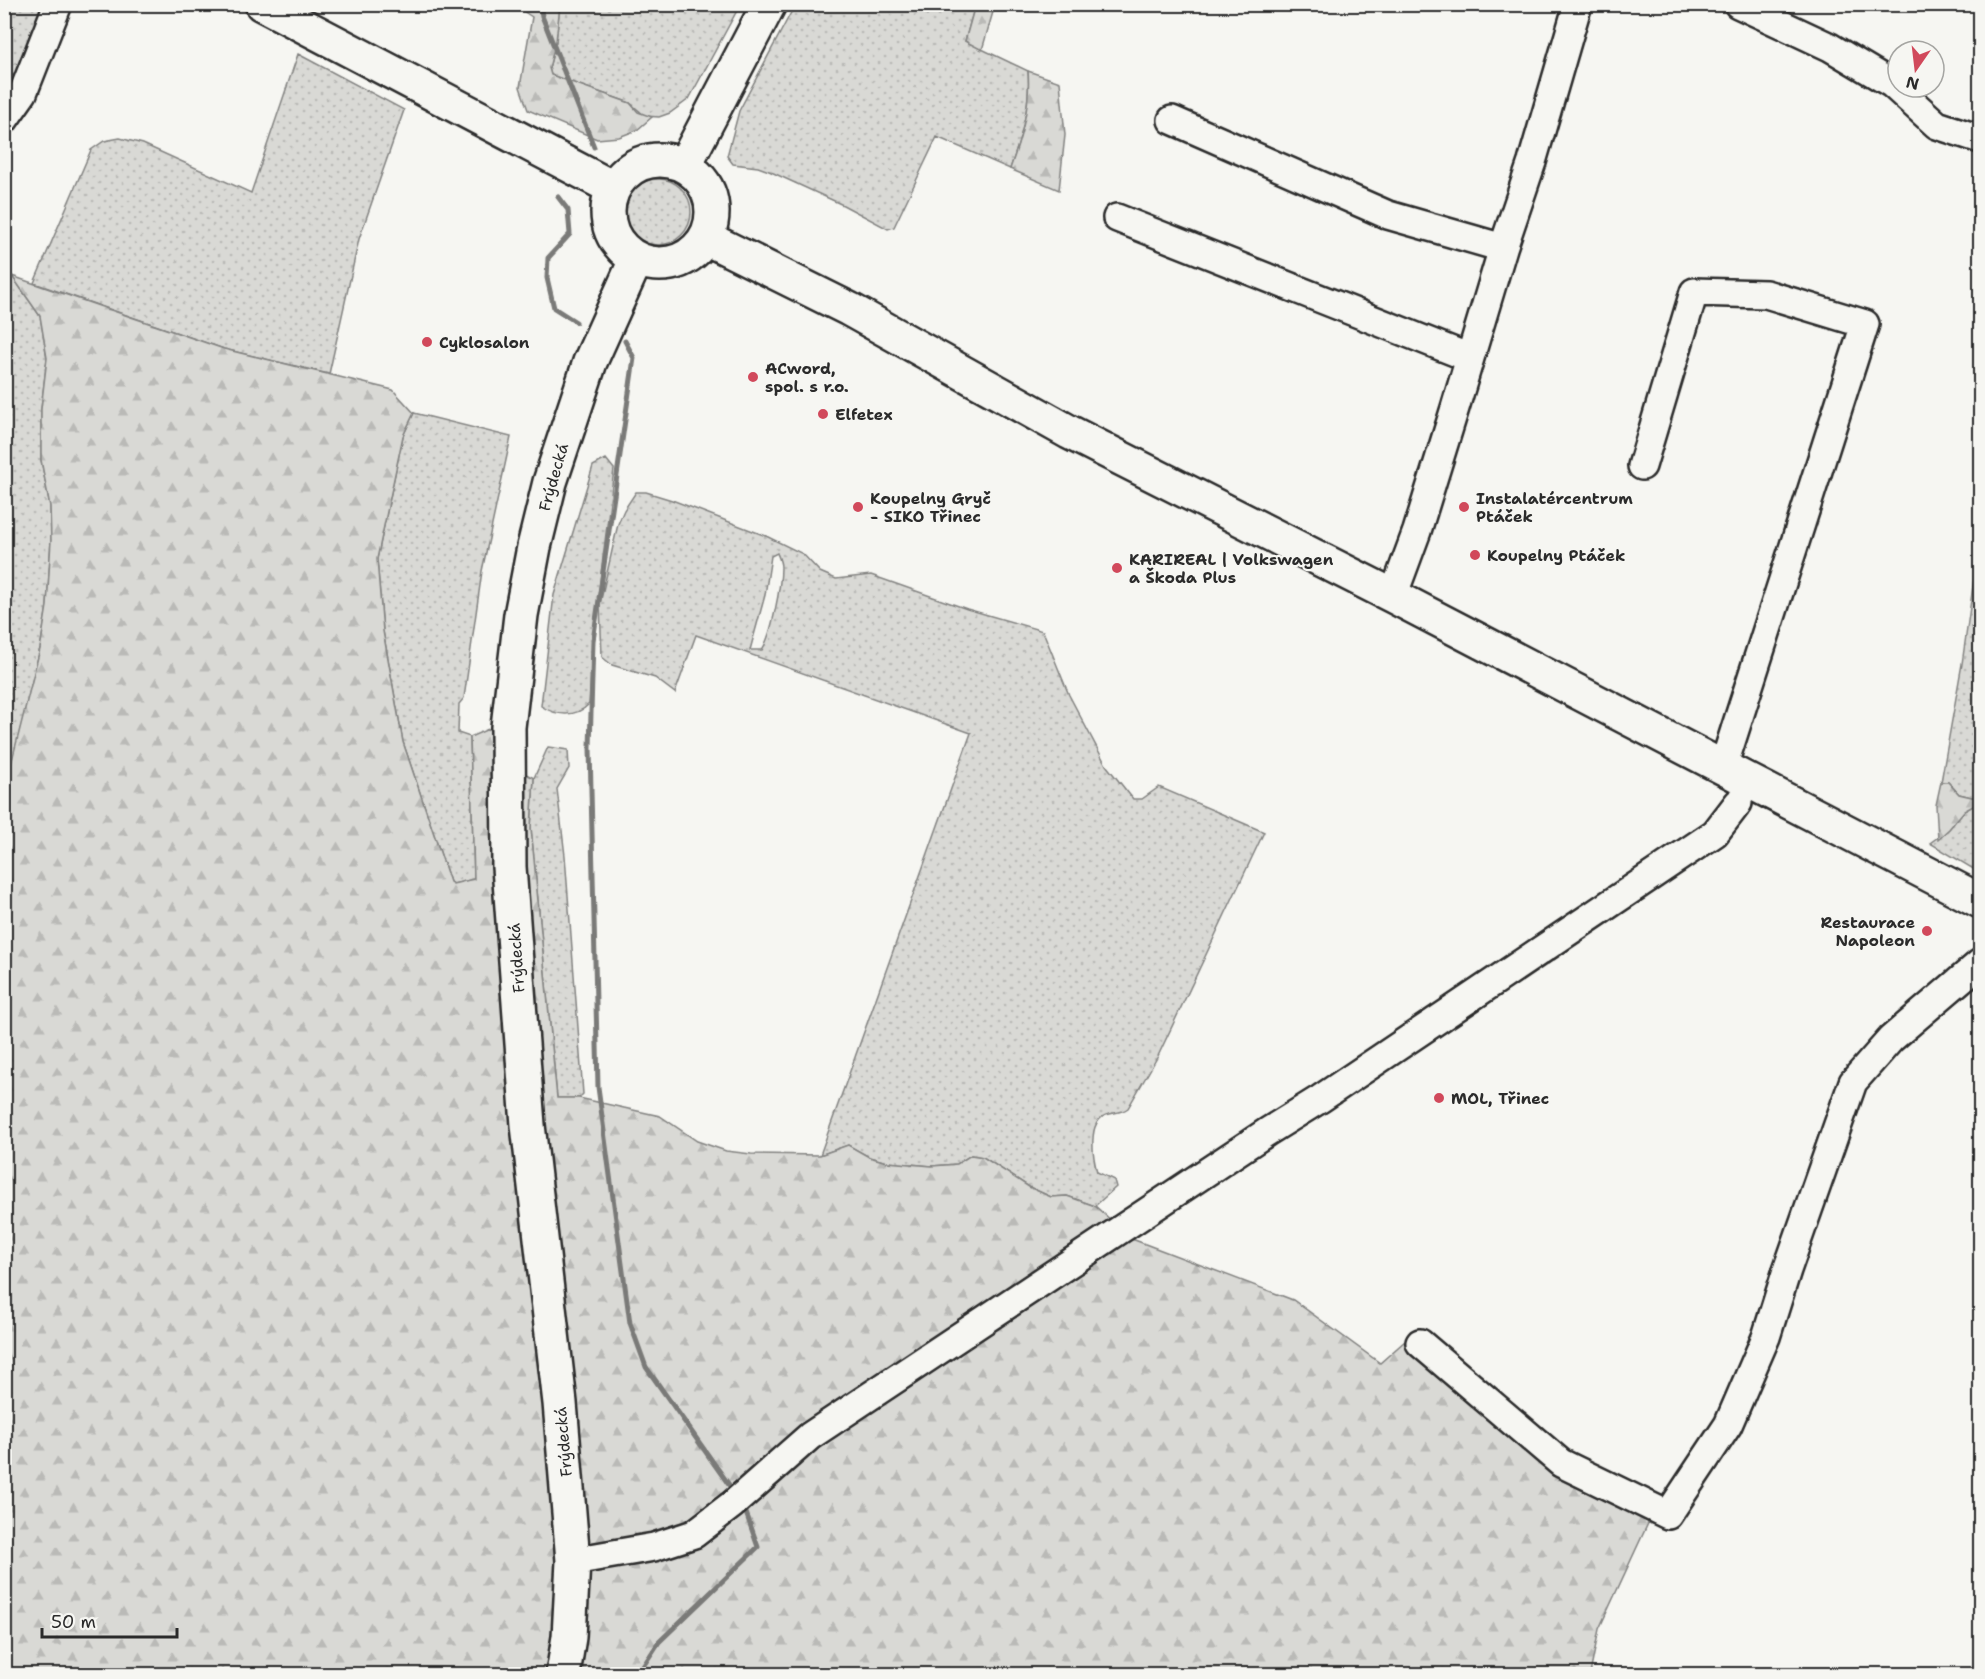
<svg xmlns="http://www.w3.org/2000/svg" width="1985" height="1679" viewBox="0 0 1985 1679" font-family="'Shantell Sans',sans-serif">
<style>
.grass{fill:url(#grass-dots);stroke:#828280;stroke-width:1.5;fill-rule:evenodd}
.forest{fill:url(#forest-firs);stroke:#828280;stroke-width:1.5}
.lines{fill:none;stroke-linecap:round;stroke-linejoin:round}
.stream{stroke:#7a7a78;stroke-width:5}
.minor-casing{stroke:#2b2b2b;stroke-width:32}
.major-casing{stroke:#2b2b2b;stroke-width:38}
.minor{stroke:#f6f6f2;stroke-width:27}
.major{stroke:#f6f6f2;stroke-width:33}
.poi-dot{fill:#d1495b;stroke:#f6f6f2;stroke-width:2}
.labels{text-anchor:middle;stroke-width:4.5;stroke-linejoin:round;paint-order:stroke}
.poi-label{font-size:16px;font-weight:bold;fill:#2b2b2b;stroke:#f6f6f2;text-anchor:start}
.street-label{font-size:16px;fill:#2b2b2b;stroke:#f6f6f2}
</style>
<defs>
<pattern id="grass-dots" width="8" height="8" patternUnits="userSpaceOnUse" patternTransform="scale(1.5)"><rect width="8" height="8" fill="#d9d9d5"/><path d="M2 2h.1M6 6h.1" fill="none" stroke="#babab7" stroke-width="1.8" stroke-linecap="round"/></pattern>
<pattern id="forest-firs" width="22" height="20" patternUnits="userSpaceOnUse" patternTransform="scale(1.5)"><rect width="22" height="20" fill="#d9d9d5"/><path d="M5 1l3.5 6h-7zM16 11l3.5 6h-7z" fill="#babab7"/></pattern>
</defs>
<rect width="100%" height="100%" fill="#f6f6f2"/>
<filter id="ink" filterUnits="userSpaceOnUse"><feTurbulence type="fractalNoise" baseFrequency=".0167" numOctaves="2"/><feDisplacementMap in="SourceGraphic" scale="12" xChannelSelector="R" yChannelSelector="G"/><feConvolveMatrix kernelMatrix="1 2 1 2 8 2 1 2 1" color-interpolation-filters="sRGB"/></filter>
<g filter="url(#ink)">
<path class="grass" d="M 4,5 L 53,5 L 19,76 L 5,74 Z
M 560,5 L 740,5 L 689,99 L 670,113 L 659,117 L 645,116 L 630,103 L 551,75 L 549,68 L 556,41 Z
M 795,5 L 975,5 L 965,41 L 1028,71 C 1031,105 1021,138 1010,169 L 937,137 L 894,227 L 888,229 L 843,205 L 769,171 L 758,167 L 733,164 L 727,156 L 739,111 Z
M 298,54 L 404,110 L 359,239 L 329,374 L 224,349 L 34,283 L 91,150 L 104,141 L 120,138 L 143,144 L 251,193 Z
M625 212a33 33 0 1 1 66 0a33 33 0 1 1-66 0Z
M 5,267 L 12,276 L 40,316 L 47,358 L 41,409 L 41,460 L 50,506 L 51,540 L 47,606 L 40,649 L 5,792 Z
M 414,413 L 511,437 L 482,571 L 464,698 L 459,704 L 458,733 L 470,737 L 474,879 L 453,884 L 450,882 L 403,742 L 383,631 L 377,559 L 403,436 Z
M 606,459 L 614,469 L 594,630 L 589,704 C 576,718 556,716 541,706 L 554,595 L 593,466 Z
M 636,492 L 646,492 L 672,500 L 766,536 L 803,554 L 820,572 L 836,579 L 871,575 L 967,609 L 1043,631 L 1069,695 L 1106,765 L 1133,799 L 1142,799 L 1159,787 L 1264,832 L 1158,1056 L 1128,1108 C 1120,1114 1114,1112 1106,1115 C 1087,1122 1093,1157 1097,1172 L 1114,1180 L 1116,1187 L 1095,1206 L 1067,1196 L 1051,1197 L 1029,1187 L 983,1157 L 971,1155 L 957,1164 L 932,1166 L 887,1162 L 869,1157 L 848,1145 L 820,1155 L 971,733 L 696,635 L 675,693 L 655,678 L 612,665 L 602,657 L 600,604 L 618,524 L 624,510 ZM 777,553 C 779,558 781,562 781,567 C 781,586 772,634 762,650 L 750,650 L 765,595 L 771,556 Z
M 1980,536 L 1980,799 L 1959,794 L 1948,782 L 1941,782 L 1962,664 Z
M 548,747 L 568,750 L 569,768 L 557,789 L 565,856 L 583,1094 L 579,1098 L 557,1098 L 531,828 L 534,778 Z
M 1980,802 L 1980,873 L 1930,843 L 1949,829 L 1964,811 Z"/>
<path class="forest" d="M 514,5 L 560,5 L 556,41 L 549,68 L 551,75 L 630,103 L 638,112 L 652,117 L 637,130 L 619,137 L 597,139 L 528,110 L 520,87 L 532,17 Z
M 975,5 L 995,5 L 982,50 L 965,41 Z
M 1028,71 L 1060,82 L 1065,135 L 1059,190 L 1010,169 C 1021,138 1031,105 1028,71 Z
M 12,276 L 224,349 L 393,390 L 414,413 L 403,436 L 377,559 L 383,631 L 403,742 L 450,882 L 453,884 L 474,879 L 470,737 L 495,726 L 559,1561 L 550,1674 L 5,1674 L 4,792 L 40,649 L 47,606 L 51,540 L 50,506 L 41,460 L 41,409 L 47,358 L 40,316 Z
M 522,772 L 534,778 L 531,828 L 557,1098 L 579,1098 L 660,1116 L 697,1141 L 726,1151 L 751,1154 L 820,1155 L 848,1145 L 869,1157 L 887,1162 L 932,1166 L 957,1164 L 971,1155 L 983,1157 L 1029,1187 L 1051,1197 L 1067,1196 L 1095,1206 L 1132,1239 L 1293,1300 L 1380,1363 L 1405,1341 L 1543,1457 L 1650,1519 L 1599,1629 L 1590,1674 L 577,1674 L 542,1123 L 523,867 Z
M 1941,782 L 1948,782 L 1959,794 L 1980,799 L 1980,802 L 1964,811 L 1949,829 L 1938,839 L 1936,805 Z"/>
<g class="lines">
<path class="stream" d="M 540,4 L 542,16 L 594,147
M 558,197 L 568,210 L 570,234 L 548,258 L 547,278 L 554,308 L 576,322
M 625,341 L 634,358 L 593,641 L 590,748 L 598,1087 L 630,1323 L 646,1367 L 734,1492
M 638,1674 L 659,1642 L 758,1547 L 743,1504"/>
<g class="minor-casing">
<path id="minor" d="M 1738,4 L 1830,47 L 1892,84 L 1937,125 L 1980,139
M 4,120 L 23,93 L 58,4
M 1172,120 L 1388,215 L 1503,248
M 1117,218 L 1470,358
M 1642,466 L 1694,292 L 1766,294 L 1865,324 L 1723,767
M 1393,596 L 1417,531 L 1455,408 L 1503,248 L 1532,162 L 1578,4
M 1420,1343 L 1561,1463 L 1668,1515 L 1728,1425 L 1766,1337 L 1787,1270 L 1853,1082 L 1891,1039 L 1980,963
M 573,1561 L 654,1547 L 694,1534 L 733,1504 L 810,1436 L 1267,1132 L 1320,1099 L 1715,833 L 1738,803"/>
</g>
<g class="major-casing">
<path id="major" d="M 262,4 L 613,188
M608 212a52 52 0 1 1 104 0a52 52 0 1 1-104 0Z
M 684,166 L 769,4
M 706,238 L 849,309 L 1069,432 L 1393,596 L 1980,901
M 563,1674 L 569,1637 L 573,1561 L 560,1403 L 528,1125 L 509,867 L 508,727 L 521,615 L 534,547 L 550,482 L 590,362 L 636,260"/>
</g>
<use href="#minor" class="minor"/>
<use href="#major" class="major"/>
</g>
</g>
<g class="poi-dot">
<circle cx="427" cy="342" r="6"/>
<circle cx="753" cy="377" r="6"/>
<circle cx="823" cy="414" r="6"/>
<circle cx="858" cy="507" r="6"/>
<circle cx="1464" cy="507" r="6"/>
<circle cx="1475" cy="555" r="6"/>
<circle cx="1117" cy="568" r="6"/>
<circle cx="1927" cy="931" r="6"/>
<circle cx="1439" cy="1098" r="6"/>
</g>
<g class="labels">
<g class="poi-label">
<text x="439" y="348">Cyklosalon</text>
<text x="765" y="374">ACword,<tspan x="765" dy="18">spol. s r.o.</tspan></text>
<text x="835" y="420">Elfetex</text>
<text x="870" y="504">Koupelny Gryč<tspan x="870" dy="18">- SIKO Třinec</tspan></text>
<text x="1476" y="504">Instalatércentrum<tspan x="1476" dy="18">Ptáček</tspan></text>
<text x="1487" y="561">Koupelny Ptáček</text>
<text x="1129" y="565">KARIREAL | Volkswagen<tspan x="1129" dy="18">a Škoda Plus</tspan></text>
<text x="1915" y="928" text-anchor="end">Restaurace<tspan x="1915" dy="18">Napoleon</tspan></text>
<text x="1451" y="1104">MOL, Třinec</text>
</g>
<g class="street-label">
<text transform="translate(553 477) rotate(-74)" y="6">Frýdecká</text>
<text transform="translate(516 958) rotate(-94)" y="6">Frýdecká</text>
<text transform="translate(563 1442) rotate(-95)" y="6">Frýdecká</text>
</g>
</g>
<rect width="1985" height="1679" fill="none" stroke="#f6f6f2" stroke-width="24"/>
<rect x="12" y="12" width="1961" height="1655" fill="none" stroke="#2b2b2b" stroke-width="2" filter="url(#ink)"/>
<g transform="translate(1916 69) rotate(194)"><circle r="28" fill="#f6f6f2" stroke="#a5a5a2" stroke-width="1.5"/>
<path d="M0-4.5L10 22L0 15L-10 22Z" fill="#d1495b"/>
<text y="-9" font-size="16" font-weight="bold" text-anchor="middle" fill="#2b2b2b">N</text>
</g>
<path d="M42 1628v9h135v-9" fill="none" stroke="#2b2b2b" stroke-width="3"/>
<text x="51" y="1628" font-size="18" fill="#2b2b2b" stroke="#f6f6f2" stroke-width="4.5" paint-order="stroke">50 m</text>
</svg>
